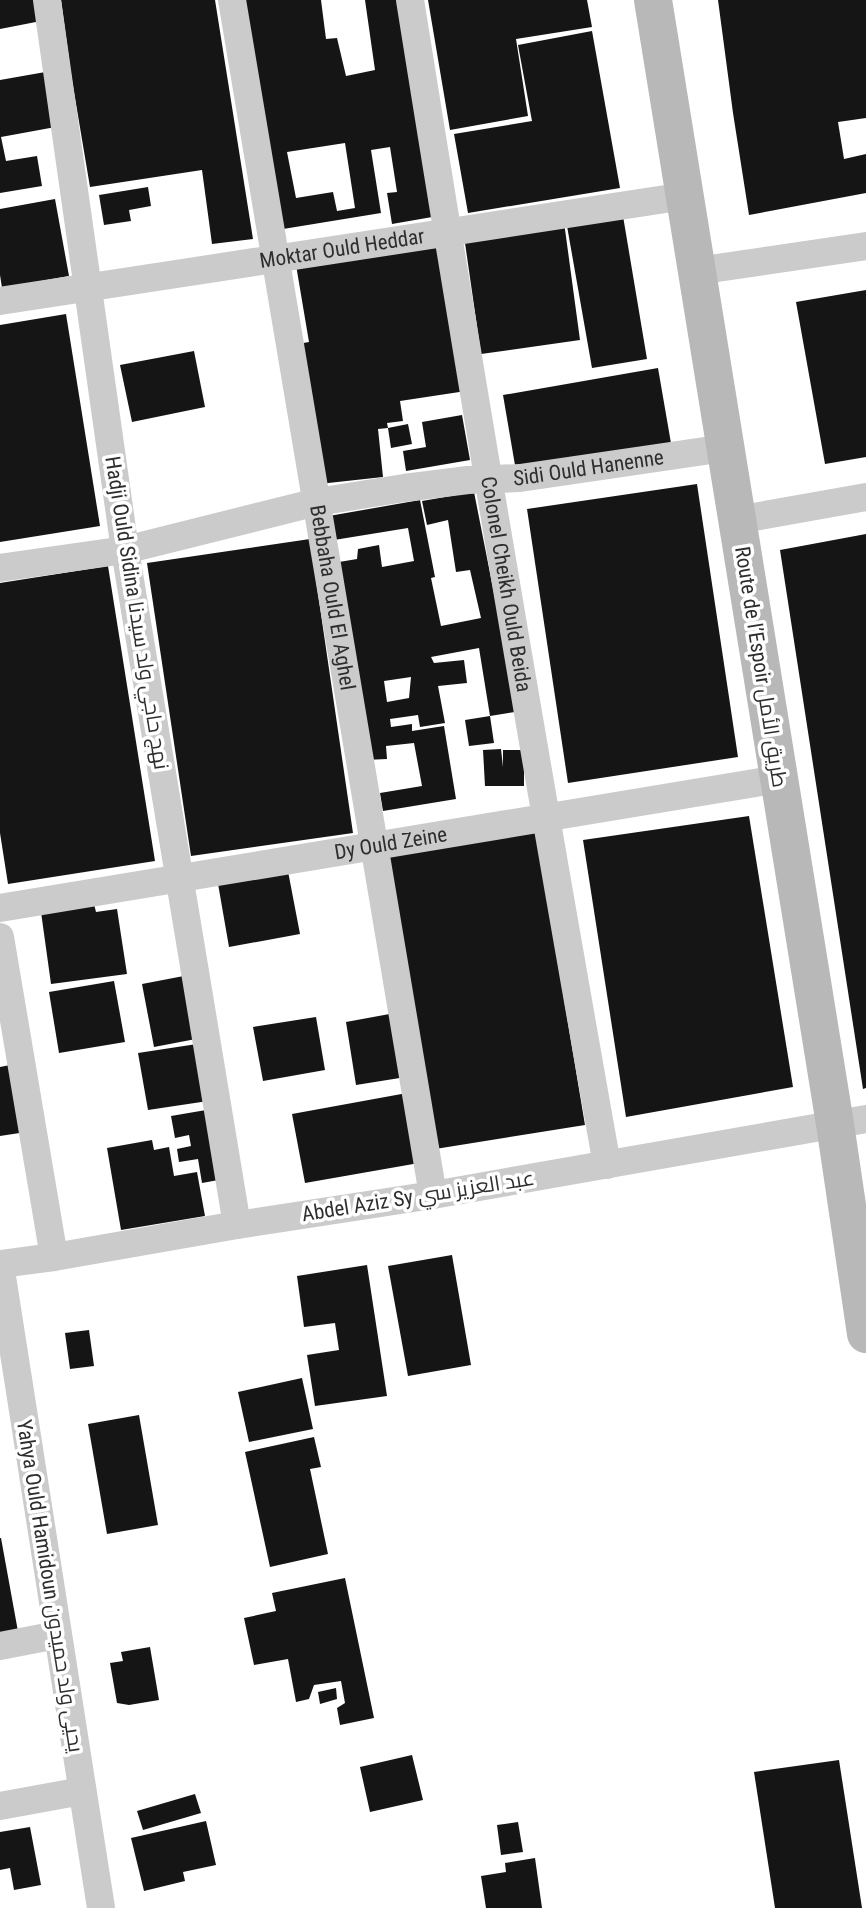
<svg xmlns="http://www.w3.org/2000/svg" width="866" height="1908" viewBox="0 0 866 1908" font-family="'Roboto Condensed',Cairo,sans-serif">
<style>
.building{fill:#151515;fill-rule:evenodd}
.lines{fill:none;stroke-linecap:round;stroke-linejoin:round}
.street{stroke:#cbcbcb;stroke-width:28}
.secondary{stroke:#b8b8b8;stroke-width:38}
.labels{text-anchor:middle;stroke-width:7;stroke-linejoin:round;paint-order:stroke}
.street-label{font-size:21px;fill:#2e2e2e;stroke:#fff}
</style>
<rect width="100%" height="100%" fill="#fff"/>
<path class="building" d="M 0,0 L 37,0 L 41,21 L 0,29 Z
M 61,0 L 215,0 L 253,239 L 212,244 L 202,170 L 90,187 L 71,74 Z
M 241,0 L 321,0 L 326,39 L 337,38 L 346,76 L 375,70 L 365,0 L 406,0 L 438,216 L 392,224 L 387,193 L 397,192 L 390,147 L 371,150 L 381,213 L 277,230 ZM 345,143 L 355,208 L 337,211 L 333,192 L 296,198 L 287,152 Z
M 428,0 L 587,0 L 592,27 L 516,39 L 528,116 L 450,130 Z
M 718,0 L 866,0 L 866,118 L 838,122 L 844,159 L 866,154 L 866,193 L 749,215 L 733,113 Z
M 592,31 L 620,188 L 468,213 L 454,134 L 532,121 L 518,45 Z
M 51,71 L 61,126 L 1,137 L 6,161 L 37,156 L 42,186 L 0,193 L 0,80 Z
M 148,187 L 151,206 L 129,210 L 131,221 L 104,225 L 99,195 Z
M 55,199 L 69,276 L 2,288 L 0,275 L 0,209 Z
M 623,216 L 647,359 L 592,368 L 567,226 Z
M 564,222 L 580,340 L 481,354 L 464,236 Z
M 443,241 L 466,391 L 400,401 L 403,421 L 387,423 L 388,428 L 378,429 L 383,477 L 319,484 L 298,344 L 309,342 L 296,265 Z
M 866,290 L 866,457 L 825,464 L 796,302 Z
M 66,314 L 100,526 L 0,542 L 0,325 Z
M 194,351 L 205,407 L 132,422 L 120,365 Z
M 658,368 L 672,449 L 517,477 L 503,395 Z
M 462,415 L 470,460 L 406,471 L 403,451 L 426,447 L 422,422 Z
M 408,424 L 412,444 L 391,448 L 388,428 Z
M 697,484 L 738,757 L 568,783 L 527,509 Z
M 474,492 L 504,644 L 515,712 L 490,716 L 494,743 L 469,746 L 465,720 L 490,716 L 479,648 L 431,657 L 434,663 L 464,660 L 467,683 L 438,686 L 445,723 L 420,727 L 418,715 L 390,719 L 391,727 L 412,724 L 412,731 L 444,726 L 456,799 L 383,811 L 380,793 L 422,786 L 414,743 L 386,746 L 387,759 L 365,760 L 333,563 L 357,559 L 358,549 L 379,545 L 382,567 L 414,561 L 408,528 L 334,540 L 329,516 L 420,500 L 435,577 L 431,578 L 441,626 L 481,618 L 470,570 L 456,572 L 448,520 L 427,525 L 422,501 ZM 411,677 L 409,698 L 387,702 L 384,681 Z
M 866,534 L 866,1088 L 863,1089 L 780,550 Z
M 310,539 L 353,833 L 191,856 L 147,563 Z
M 108,566 L 155,861 L 8,884 L 0,833 L 0,583 Z
M 501,749 L 503,767 L 503,750 L 524,750 L 524,786 L 485,786 L 483,750 Z
M 749,816 L 793,1087 L 626,1117 L 583,840 Z
M 535,825 L 585,1125 L 429,1150 L 379,850 Z
M 287,866 L 300,934 L 229,947 L 217,878 Z
M 94,904 L 96,912 L 117,909 L 127,974 L 51,984 L 41,912 Z
M 189,975 L 201,1038 L 154,1047 L 142,984 Z
M 114,981 L 125,1042 L 59,1053 L 49,992 Z
M 395,1013 L 406,1077 L 356,1085 L 346,1022 Z
M 316,1017 L 325,1070 L 263,1081 L 253,1027 Z
M 197,1044 L 208,1101 L 148,1110 L 138,1053 Z
M 15,1064 L 26,1132 L 0,1136 L 0,1067 Z
M 407,1093 L 419,1163 L 305,1183 L 292,1114 Z
M 212,1109 L 224,1179 L 202,1183 L 198,1159 L 179,1162 L 177,1149 L 191,1146 L 189,1135 L 175,1138 L 171,1116 Z
M 152,1140 L 154,1150 L 169,1147 L 174,1176 L 197,1172 L 205,1216 L 121,1230 L 107,1148 Z
M 452,1255 L 471,1365 L 408,1376 L 388,1266 Z
M 367,1265 L 387,1396 L 315,1406 L 307,1355 L 339,1350 L 335,1323 L 304,1327 L 297,1276 Z
M 89,1330 L 94,1366 L 70,1369 L 65,1333 Z
M 302,1378 L 313,1429 L 249,1442 L 238,1392 Z
M 139,1415 L 158,1525 L 107,1534 L 88,1424 Z
M 314,1437 L 321,1467 L 310,1469 L 328,1554 L 270,1567 L 245,1452 Z
M 0,1538 L 1,1538 L 19,1637 L 0,1641 Z
M 345,1578 L 374,1718 L 340,1725 L 337,1708 L 345,1703 L 341,1681 L 314,1685 L 309,1699 L 296,1702 L 288,1659 L 254,1665 L 244,1618 L 276,1611 L 272,1593 Z
M 150,1647 L 159,1700 L 129,1705 L 117,1703 L 110,1663 L 123,1661 L 121,1652 Z
M 336,1688 L 337,1699 L 320,1704 L 318,1692 Z
M 412,1755 L 423,1800 L 370,1812 L 360,1767 Z
M 839,1760 L 862,1908 L 775,1908 L 754,1772 Z
M 195,1794 L 201,1813 L 143,1830 L 137,1811 Z
M 206,1821 L 216,1865 L 183,1872 L 185,1881 L 144,1891 L 131,1838 Z
M 518,1822 L 523,1852 L 501,1855 L 497,1825 Z
M 30,1827 L 41,1885 L 14,1890 L 10,1868 L 0,1870 L 0,1832 Z
M 535,1858 L 542,1908 L 486,1908 L 481,1876 L 506,1872 L 505,1863 Z"/>
<g class="lines">
<g class="street">
<path d="M 47,0 L 125,550 L 237,1225"/>
<path id="s1" d="M 232,0 L 433,1195"/>
<path id="s2" d="M 410,0 C 472,389 538,777 607,1165"/>
<path d="M 697,271 L 866,246"/>
<path id="s3" d="M 0,301 L 685,196"/>
<path d="M 737,520 L 866,497"/>
<path id="s4" d="M 0,568 L 125,550 L 317,502 L 404,488 L 468,480 L 520,478 L 725,448"/>
<path id="s5" d="M 0,908 L 779,779"/>
<path d="M 0,937 L 54,1257"/>
<path d="M 0,1264 L 54,1257 L 237,1225 L 433,1195 L 866,1119"/>
<path d="M 0,1264 L 101,1908"/>
<path d="M 0,1646 L 57,1635"/>
<path d="M 0,1806 L 82,1791"/>
</g>
<path class="secondary" d="M 653,0 L 835,1124 L 866,1334"/>
</g>
<g class="labels">
<g class="street-label">
<text dy="7" stroke="none"><textPath href="#s3" startOffset="346">Moktar Ould Heddar</textPath></text>
<text dy="7" stroke="none"><textPath href="#s4" startOffset="598">Sidi Ould Hanenne</textPath></text>
<text dy="7" stroke="none"><textPath href="#s2" startOffset="592">Colonel Cheikh Ould Beida</textPath></text>
<text dy="7" stroke="none"><textPath href="#s1" startOffset="606">Bebbaha Ould El Aghel</textPath></text>
<text transform="translate(137 613) rotate(81)" y="7">Hadji Ould Sidina نهج حاجي ولد سيدنا</text>
<text transform="translate(761 667) rotate(81)" y="7">Route de l’Espoir طريق الأمل</text>
<text dy="7" stroke="none"><textPath href="#s5" startOffset="396">Dy Ould Zeine</textPath></text>
<text transform="translate(418 1196) rotate(-9)" y="7">Abdel Aziz Sy عبد العزيز سي</text>
<text transform="translate(50 1586) rotate(81)" y="7">Yahya Ould Hamidoun يحيى ولد حميدون</text>
</g>
</g>
</svg>
